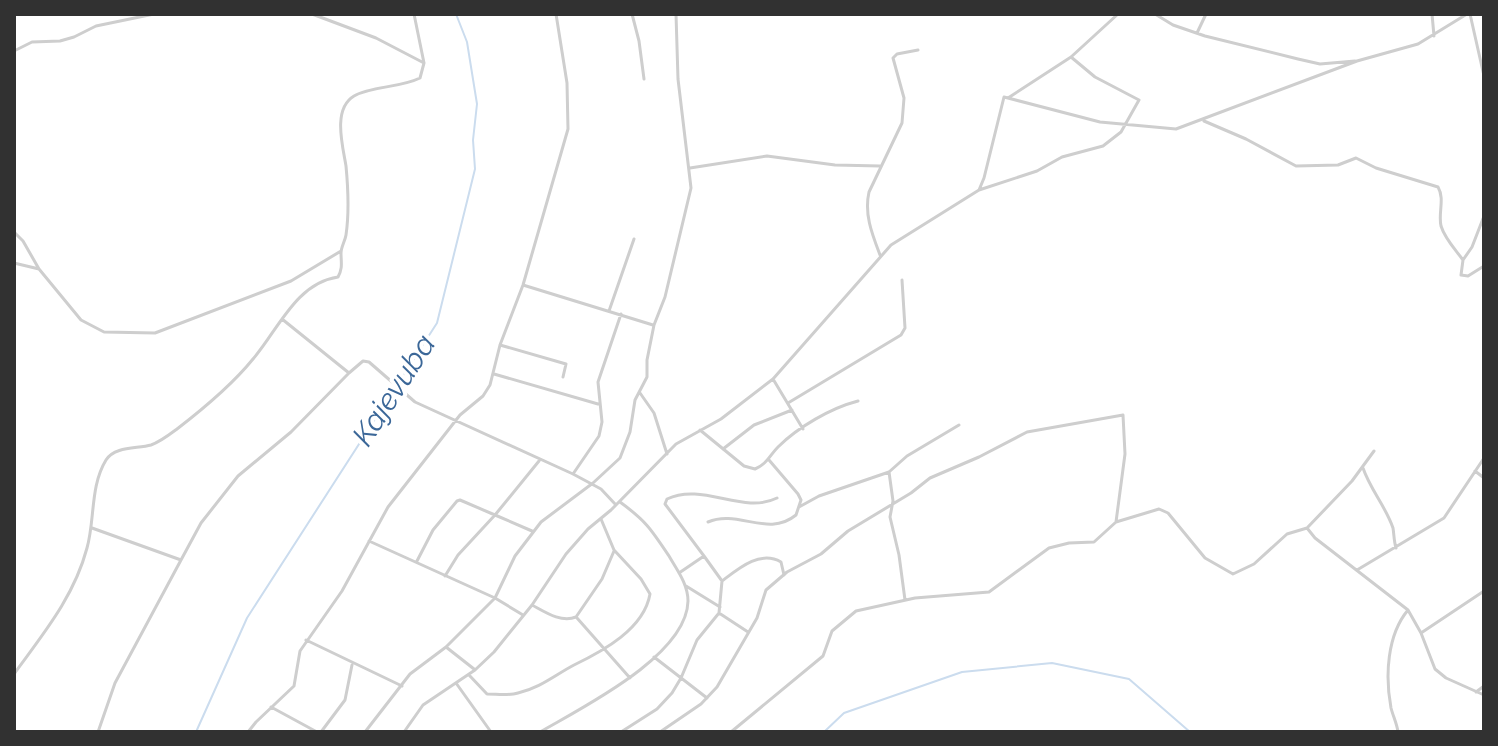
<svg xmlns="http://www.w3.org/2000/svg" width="1498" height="746" viewBox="0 0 1498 746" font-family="Raleway,sans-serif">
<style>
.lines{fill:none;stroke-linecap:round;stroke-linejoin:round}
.stream{stroke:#cbdcee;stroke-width:2}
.street{stroke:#cecece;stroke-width:3}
.labels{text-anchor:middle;stroke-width:8;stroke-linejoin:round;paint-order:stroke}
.water-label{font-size:30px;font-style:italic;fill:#3b6798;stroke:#fff}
</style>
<rect width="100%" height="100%" fill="#fff"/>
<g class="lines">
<path class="stream" d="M 196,732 L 247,618 L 437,323 L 475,169 L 473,140 L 477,104 L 467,42 L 456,14
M 824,732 L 844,713 L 962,672 L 1052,663 L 1129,679 L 1190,732"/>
<path class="street" d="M 312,14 L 376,38 L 424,63
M 632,14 L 639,41 L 644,79
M 1155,14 L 1173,25 L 1205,36 L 1298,59 L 1320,64 L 1355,61
M 1432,14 L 1434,36
M 1470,14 L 1484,76
M 1197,33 L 1206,14
M 14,51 L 32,42 L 60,41 L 74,37 L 96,26 L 154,14
M 1008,98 L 1071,57 L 1118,14
M 1204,121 L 1246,139 L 1296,166 L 1338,165 L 1356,158 L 1376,168 L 1438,187 C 1445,199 1438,213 1441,226 C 1445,239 1455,249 1463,260 L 1461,275 L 1468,276 L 1484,266
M 690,168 L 767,156 L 835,165 L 880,166
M 979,190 L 984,178 L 1004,97 L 1100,122 L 1176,129 L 1357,61 L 1418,44 L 1467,14
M 14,232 L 23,241 L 39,269 L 81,320 L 104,332 L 155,333 L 291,281 L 341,251
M 880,255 C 872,234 864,214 869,192 L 902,123 L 904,98 L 893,58 L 897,54 L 918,50
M 1463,260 L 1472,247 L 1484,216
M 14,263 L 39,269
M 523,285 L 653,325
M 609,311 L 634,239
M 282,319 L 349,373 L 363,361 L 369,362 L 415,402 L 573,474 L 601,489 L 616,505
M 500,345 L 566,364 L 563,377
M 494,374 L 598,404
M 773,379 L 803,429
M 640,393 L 654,413 L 667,454
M 788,403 L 901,335 L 905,328 L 902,280
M 700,430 L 744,466 L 755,469 C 767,464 770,455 778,447 C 798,427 831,408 858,401
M 723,449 L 754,425 L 792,410
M 1363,468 C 1370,489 1386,507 1393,528 C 1394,534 1394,542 1396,548
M 1475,471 L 1484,478
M 889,472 L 893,501 L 890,517 L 899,555 L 905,600
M 573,474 L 599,436 L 602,422 L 598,382 L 621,314
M 799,507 L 819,496 L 889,472 L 907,456 L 959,425
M 708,522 C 738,509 768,538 796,515 L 801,500 L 798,494 L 769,460
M 92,528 L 181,560 L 115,683 L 98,732
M 1307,528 L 1352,481 L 1374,451
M 369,541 L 495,598 L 523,615
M 704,556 L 665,504 L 667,499 C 703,482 743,515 777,498
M 181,560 L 201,523 L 238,476 L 291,432 L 348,374
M 417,561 L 433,530 L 457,501 L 460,500 L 495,515 L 539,461
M 1357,570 L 1444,518 L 1484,458
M 445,576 L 458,555 L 495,515 L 532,531
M 722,581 C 739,568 760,550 781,562 L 784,575
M 686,586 L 720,607
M 532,605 C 545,612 561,623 576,617 L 602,579 L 614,551
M 719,613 L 748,632
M 577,618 L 630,678
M 1421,633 L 1484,591
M 306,640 L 402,686
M 446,647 L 474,669
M 654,657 L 707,698
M 14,674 C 43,634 74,597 87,548 C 95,520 90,486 106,460 C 115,446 137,449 151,445 C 160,442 169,435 177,429 C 203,409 232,385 253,359 C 278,330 296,283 338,277 C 343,268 341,262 341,253 C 341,247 345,241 346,235 C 349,215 348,187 346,166 C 343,147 332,109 354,96 C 371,86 400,88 420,78 L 424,63 L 414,14
M 469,675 L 487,694 C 497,694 508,696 518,693 C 540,688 555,675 574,665 C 603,651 644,629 650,594 L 641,579 L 614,550 L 601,519
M 456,683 L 491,732
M 1476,692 L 1484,686
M 271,707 L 317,732
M 248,732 L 256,722 L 294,686 L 300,651 L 342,591 L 388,507 L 460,415 L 483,396 L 490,385 L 500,345 L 523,285 L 568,129 L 567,83 L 556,14
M 321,732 L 345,700 L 352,665
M 365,732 L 410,674 L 446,647 L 495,598 L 515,556 L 541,522 L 593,483 L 620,458 L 630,432 L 635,400 L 647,377 L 647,360 L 654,325 L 665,297 L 691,188 L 678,79 L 676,14
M 404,732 L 423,705 L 475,670 L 494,652 L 532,605 L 566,554 L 588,529 L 611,510 L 676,444 L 721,419 L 773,379 L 891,245 L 979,190 L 1037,171 L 1062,157 L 1103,146 L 1121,132 L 1139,100 L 1095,77 L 1071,57
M 540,732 C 581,708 687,656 688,601 C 688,584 677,570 669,556 C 651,529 646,521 620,502
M 621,732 L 657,709 L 672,693 L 681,678 L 697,640 L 719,613 L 722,581 L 704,556 L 679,573
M 660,732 L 701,704 L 717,687 L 757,618 L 766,590 L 787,572 L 821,554 L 848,531 L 911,493 L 930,478 L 979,457 L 1027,432 L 1123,415 L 1125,454 L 1116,522
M 731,732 L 823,656 L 832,631 L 856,611 L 915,598 L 989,592 L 1049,548 L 1069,543 L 1094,542 L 1116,522 L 1159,509 L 1168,513 L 1205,558 L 1233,574 L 1254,564 L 1287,534 L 1307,528 L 1315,538 L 1408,610 L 1421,633 L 1435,669 L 1446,678 L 1484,695
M 1398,732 C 1397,724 1393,716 1391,708 C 1385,676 1387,635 1408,610"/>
</g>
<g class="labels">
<g class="water-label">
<text transform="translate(394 390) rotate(-57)" y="10">Kajevuba</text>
</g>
</g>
<rect width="1498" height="746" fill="none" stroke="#313131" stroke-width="32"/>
</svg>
